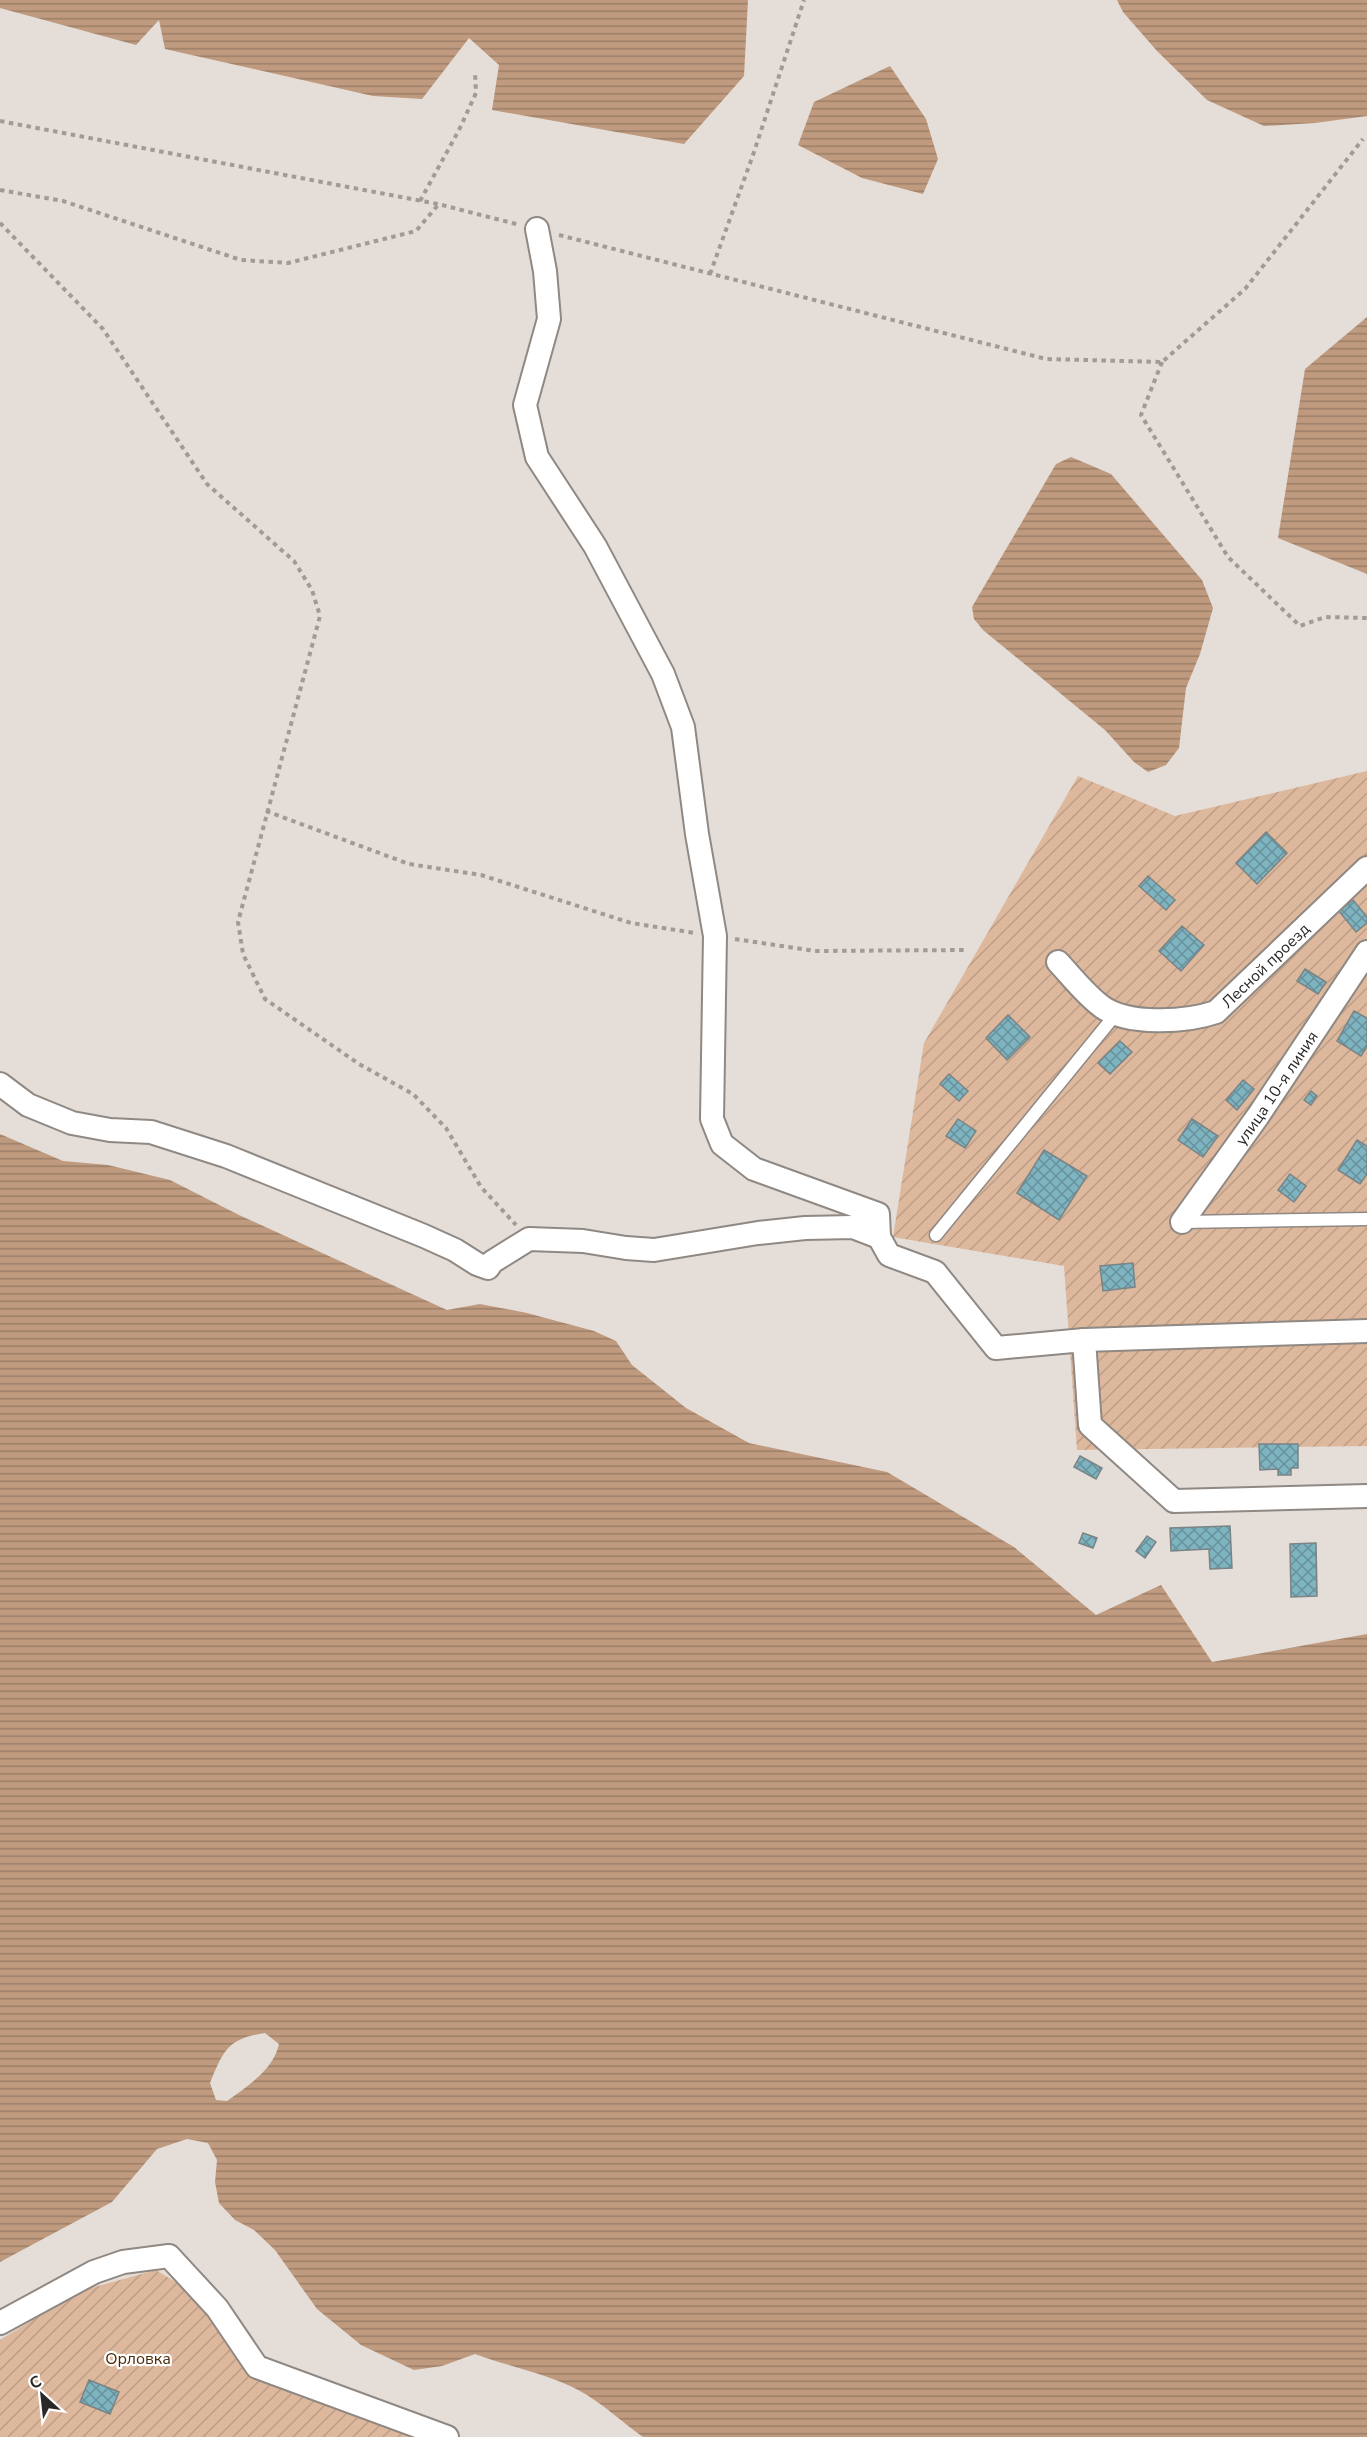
<svg xmlns="http://www.w3.org/2000/svg" width="1367" height="2437" viewBox="0 0 1367 2437" font-family="'Nunito Sans',sans-serif">
<style>
.garden{fill:url(#garden-furrows)}
.water{fill:url(#water-rules);fill-rule:evenodd}
.building{fill:url(#building-cross-hatch);stroke:#7a8385;stroke-width:1.5}
.lines{fill:none;stroke-linecap:round;stroke-linejoin:round}
.service-casing{stroke:#8f8883;stroke-width:15}
.minor-casing{stroke:#8f8883;stroke-width:26}
.path{stroke:#a19b96;stroke-width:4;stroke-dasharray:4.5 4.5;stroke-linecap:butt}
.service{stroke:#fff;stroke-width:12}
.minor{stroke:#fff;stroke-width:22}
.labels{text-anchor:middle;stroke-width:4.5;stroke-linejoin:round;paint-order:stroke}
.street-label{font-size:16px;fill:#2a2826;stroke:#fff}
.park-label{font-size:16px;fill:#4d2906;stroke:#fff}
</style>
<defs>
<pattern id="garden-furrows" width="10" height="10" patternUnits="userSpaceOnUse" patternTransform="scale(1.5)"><rect width="10" height="10" fill="#ddb89c"/><path d="M-1 1l2-2M0 10L10 0M9 11l2-2" fill="none" stroke="#be9e86"/></pattern>
<pattern id="water-rules" width="6" height="5" patternUnits="userSpaceOnUse" patternTransform="scale(1.5)"><rect width="6" height="5" fill="#bf9a7e"/><path d="M0 2.5h6" fill="none" stroke="#9b7e67"/></pattern>
<pattern id="building-cross-hatch" width="8" height="8" patternUnits="userSpaceOnUse" patternTransform="scale(1.5)"><rect width="8" height="8" fill="#7eb3c0"/><path d="M0 0l8 8M0 8l8-8" fill="none" stroke="#67929c"/></pattern>
</defs>
<rect width="100%" height="100%" fill="#e5ddd7"/>
<path class="garden" d="M 1367,771 L 1367,1446 L 1077,1450 L 1064,1266 L 893,1237 L 924,1043 L 1078,776 L 1175,816 Z
M 156,2270 L 192,2292 L 257,2379 L 417,2437 L 0,2437 L 0,2340 L 80,2291 Z"/>
<path class="water" d="M 0,0 L 748,0 L 744,76 L 684,144 L 492,110 L 499,65 L 469,38 L 422,99 L 373,96 L 165,49 L 159,20 L 136,45 L 0,8 Z
M 1117,0 L 1367,0 L 1367,116 L 1315,123 L 1264,126 L 1207,100 L 1157,51 L 1123,12 Z
M 890,66 L 926,119 L 938,159 L 923,194 L 862,178 L 798,145 L 814,102 Z
M 1367,317 L 1367,574 L 1278,538 L 1305,369 Z
M 1071,457 L 1111,474 L 1202,580 L 1213,608 L 1200,654 L 1186,688 L 1179,748 L 1166,765 L 1148,772 L 1134,762 L 1105,730 L 983,630 L 974,619 L 972,607 L 1056,464 Z
M 0,1134 L 63,1161 L 108,1165 L 170,1180 L 239,1215 L 447,1310 L 480,1304 L 527,1313 L 594,1331 L 616,1341 L 632,1365 L 686,1408 L 749,1443 L 887,1472 L 1014,1547 L 1096,1615 L 1161,1585 L 1212,1662 L 1367,1634 L 1367,2437 L 643,2437 C 622,2422 602,2403 580,2391 C 547,2373 509,2367 475,2354 L 442,2366 L 414,2370 L 361,2345 L 317,2309 L 275,2250 L 254,2230 L 235,2220 L 219,2203 L 215,2182 L 217,2160 L 208,2143 L 187,2139 L 157,2149 L 112,2202 L 0,2262 ZM 265,2033 L 279,2044 C 274,2069 247,2087 227,2101 L 216,2100 L 210,2083 C 223,2051 228,2038 265,2033 Z"/>
<path class="building" d="M 1266,832 L 1287,853 L 1257,884 L 1236,863 Z
M 1148,876 L 1175,900 L 1166,910 L 1139,886 Z
M 1353,900 L 1367,917 L 1367,923 L 1356,932 L 1339,911 Z
M 1182,926 L 1204,945 L 1181,971 L 1159,951 Z
M 1305,969 L 1326,982 L 1318,994 L 1297,981 Z
M 1354,1011 L 1367,1018 L 1367,1046 L 1361,1056 L 1337,1041 Z
M 1008,1015 L 1030,1037 L 1007,1060 L 986,1038 Z
M 1120,1041 L 1132,1052 L 1110,1074 L 1098,1063 Z
M 949,1074 L 968,1091 L 959,1101 L 940,1084 Z
M 1243,1080 L 1254,1089 L 1237,1110 L 1226,1100 Z
M 1311,1091 L 1317,1096 L 1311,1105 L 1304,1100 Z
M 958,1119 L 976,1131 L 965,1148 L 946,1136 Z
M 1192,1119 L 1218,1136 L 1203,1157 L 1178,1140 Z
M 1357,1140 L 1367,1146 L 1367,1174 L 1360,1184 L 1338,1170 Z
M 1044,1150 L 1087,1176 L 1059,1220 L 1017,1193 Z
M 1290,1174 L 1306,1186 L 1294,1202 L 1278,1190 Z
M 1133,1263 L 1135,1287 L 1103,1291 L 1100,1266 Z
M 1259,1444 L 1298,1444 L 1298,1468 L 1291,1468 L 1291,1475 L 1278,1475 L 1278,1469 L 1260,1470 Z
M 1080,1456 L 1102,1468 L 1096,1479 L 1074,1467 Z
M 1230,1526 L 1232,1568 L 1210,1569 L 1209,1549 L 1171,1551 L 1170,1528 Z
M 1083,1533 L 1097,1538 L 1093,1548 L 1079,1543 Z
M 1147,1536 L 1156,1542 L 1145,1558 L 1136,1551 Z
M 1316,1543 L 1317,1596 L 1291,1597 L 1290,1544 Z
M 89,2380 L 119,2392 L 110,2414 L 80,2402 Z"/>
<g class="lines">
<g class="service-casing">
<path id="service" d="M 1182,1222 L 1367,1219
M 936,1235 L 1115,1015"/>
</g>
<g class="minor-casing">
<g id="minor">
<path d="M 537,229 L 545,271 L 549,319 L 525,405 L 537,457 L 595,546 L 663,674 L 683,727 L 697,834 L 715,936 L 712,1119 L 722,1144 L 754,1169 L 878,1214 L 879,1237 L 889,1255 L 935,1272 L 996,1348 L 1084,1340 L 1090,1425 L 1174,1501 L 1367,1496"/>
<path id="s1" d="M 1058,962 C 1072,977 1085,994 1101,1006 C 1127,1026 1187,1022 1216,1012 L 1367,868"/>
<path d="M 0,1084 L 28,1105 L 72,1123 L 110,1130 L 151,1132 L 226,1156 L 424,1236 L 455,1250 L 477,1264 L 488,1268 L 492,1262 L 529,1239 L 583,1241 L 626,1248 L 654,1250 L 758,1233 L 805,1228 L 853,1227 L 879,1237"/>
<path id="s2" d="M 1182,1222 L 1258,1116 L 1367,952"/>
<path d="M 1084,1340 L 1367,1331"/>
<path d="M 0,2323 L 94,2272 L 123,2262 L 169,2256 L 217,2308 L 257,2367 L 447,2437"/>
</g>
</g>
<path class="path" d="M 0,121 L 438,204 L 520,225
M 0,190 L 63,201 L 241,260 L 288,263 L 416,231 L 438,205
M 420,201 L 459,130 L 476,93 L 475,72
M 0,223 L 103,329 L 207,484 L 294,561 L 312,590 L 320,616 L 238,922 L 243,954 L 265,999 L 359,1064 L 413,1094 L 446,1128 L 481,1187 L 516,1225
M 559,235 L 1046,359 L 1162,362 L 1245,289 L 1363,139
M 710,274 L 753,155 L 804,0
M 1162,362 L 1141,415 L 1228,557 L 1300,626 L 1325,617 L 1367,618
M 266,811 L 409,864 L 481,875 L 631,923 L 695,933
M 735,939 L 815,951 L 965,950"/>
<use href="#service" class="service"/>
<use href="#minor" class="minor"/>
</g>
<g class="labels">
<g class="street-label">
<text dy="6" stroke="none"><textPath href="#s1" startOffset="248">Лесной проезд</textPath></text>
<text dy="6" stroke="none"><textPath href="#s2" startOffset="164">улица 10-я линия</textPath></text>
</g>
<g class="park-label">
<text x="138" y="2364">Орловка</text>
</g>
</g>
<g transform="translate(42 2395) rotate(333)" stroke="#ffffff" stroke-width="4.5" paint-order="stroke">
<path d="M0-4.5L10 22L0 15L-10 22Z" fill="#2a2826"/>
<text y="-9" font-size="16" font-weight="bold" text-anchor="middle" fill="#2a2826">С</text>
</g>
</svg>
